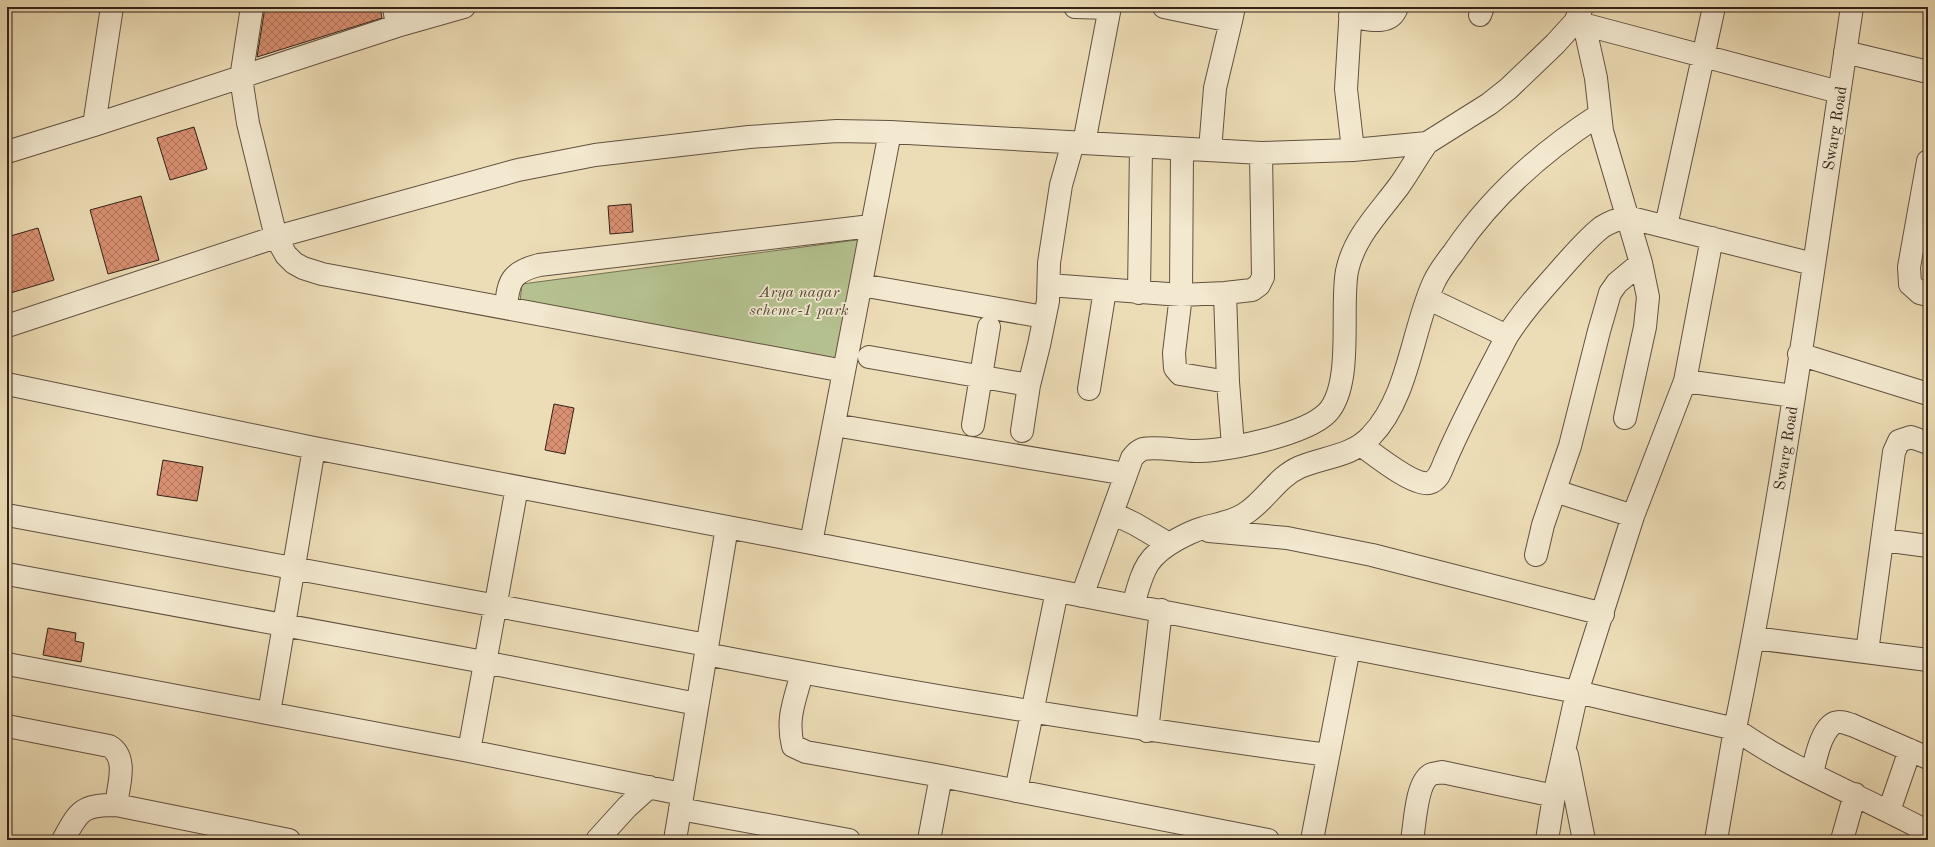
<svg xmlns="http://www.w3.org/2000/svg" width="1935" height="847" viewBox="0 0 1935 847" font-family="'Old Standard TT',serif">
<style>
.park{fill:#b5c290;stroke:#747254}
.building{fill:url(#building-cross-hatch);stroke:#332219}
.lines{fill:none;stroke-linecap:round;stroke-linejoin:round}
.minor-casing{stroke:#625140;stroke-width:24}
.minor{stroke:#f3e9d0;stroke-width:22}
.labels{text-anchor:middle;stroke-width:3.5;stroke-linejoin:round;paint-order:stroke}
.street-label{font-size:16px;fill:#332219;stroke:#f3e9d0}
.park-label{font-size:16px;font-style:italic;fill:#544a37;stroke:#f3e9d0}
</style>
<defs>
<pattern id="building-cross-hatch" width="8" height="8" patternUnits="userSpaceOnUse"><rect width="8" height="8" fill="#da9173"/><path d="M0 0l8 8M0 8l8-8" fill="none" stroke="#b1765e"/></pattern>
</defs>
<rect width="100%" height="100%" fill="#edddb6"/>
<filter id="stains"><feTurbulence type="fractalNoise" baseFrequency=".005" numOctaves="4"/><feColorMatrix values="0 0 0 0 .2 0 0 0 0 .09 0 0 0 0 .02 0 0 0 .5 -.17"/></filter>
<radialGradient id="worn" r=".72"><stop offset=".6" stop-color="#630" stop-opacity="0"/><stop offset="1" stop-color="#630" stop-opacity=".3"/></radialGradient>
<path class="park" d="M 864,239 L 861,285 L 835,360 L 520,302 L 522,284 Z"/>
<path class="building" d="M 265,7 L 380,7 L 382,18 L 257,57 Z
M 194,127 L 207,169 L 170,180 L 157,138 Z
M 141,196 L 159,260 L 108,274 L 90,210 Z
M 631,204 L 633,232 L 610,234 L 608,206 Z
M 38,228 L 54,280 L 7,294 L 7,237 Z
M 554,404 L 574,408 L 565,454 L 545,450 Z
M 163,460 L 203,467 L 197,501 L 157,495 Z
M 48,628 L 76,633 L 75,641 L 84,643 L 81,662 L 43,655 Z"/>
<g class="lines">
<g class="minor-casing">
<path id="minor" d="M 252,7 L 241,78 L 248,123 L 276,237 L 286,255 L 294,263 L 303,268 L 322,274 L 844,371
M 394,7 L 397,26
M 1075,7 L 1109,8
M 1164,7 L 1231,21 L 1234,7
M 1351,7 L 1346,89 L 1353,150
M 1480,15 L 1483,7
M 1350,16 C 1367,19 1390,27 1397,7
M 1575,22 L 1839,92
M 1584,24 L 1596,78 L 1602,131 L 1641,263 L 1648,297 L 1645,327 L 1625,418
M 1845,52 L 1928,72
M 94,125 L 397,26 L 464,7
M 1084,143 L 1110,7
M 1182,149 L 1181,295 L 1174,353 L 1175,368 L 1180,374 L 1228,382
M 1210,150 L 1215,88 L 1231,21
M 7,152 L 94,125 L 112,7
M 1928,161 L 1909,267 L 1910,284 L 1920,293 L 1928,295
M 1666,226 L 1714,7
M 1712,238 L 1685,381 L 1633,516 L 1577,692 L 1735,729 C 1784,490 1816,248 1852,7
M 861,285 L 1044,317
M 1049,285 L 1181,295 L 1225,293 L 1252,290 L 1259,285 L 1263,277 L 1261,153
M 1139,293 L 1141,147
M 1225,293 L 1228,382 L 1233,446
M 1429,299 L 1507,336
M 506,308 C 508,280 512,272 539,265 L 871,226
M 7,326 L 276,237 L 518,170 L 595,155 L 749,137 L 837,131 L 890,132 L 1261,153 L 1353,150 L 1427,143 L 1489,104 L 1508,89 L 1555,44 L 1575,22 L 1582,7
M 1799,354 L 1928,394
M 869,357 L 1029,385
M 1685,381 L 1793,396
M 7,384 L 314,448 L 811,543 L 890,132
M 1089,389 L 1105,290
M 834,425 L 1126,474
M 973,425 L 989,327
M 1022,431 L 1029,385 L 1039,345 L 1048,301 L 1049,263 L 1061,185 L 1073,143
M 1361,445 C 1375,455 1413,486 1429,483 C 1440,480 1442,467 1446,459 C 1464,417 1486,377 1507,336 C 1525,308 1545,287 1567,262 C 1578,250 1589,237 1602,227 C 1610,222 1618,219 1627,217 L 1813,264
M 1555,491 L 1633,516
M 1112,513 L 1135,524 L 1169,544
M 7,515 L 707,645
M 1209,531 L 1287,538 L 1372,555 L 1603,614
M 1883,540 L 1928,546
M 811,543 L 1577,692 L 1554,796 L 1547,840
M 1536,555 L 1543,525 L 1570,446 L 1599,331 L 1610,293 L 1617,283 L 1641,263
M 7,574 L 484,662 L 697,704
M 1082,596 L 1132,458 C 1135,454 1138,451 1143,449 C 1157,446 1180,451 1195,451 C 1226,451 1305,435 1327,413 C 1354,385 1340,308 1347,271 C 1354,237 1379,213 1399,186 C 1409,172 1417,157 1427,143
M 1133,605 C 1143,572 1144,558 1176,540 C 1185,535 1193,531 1203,528 C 1217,524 1233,522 1246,513 C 1266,500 1277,477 1300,467 C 1324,457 1353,456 1371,436 C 1409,397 1412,329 1434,282 C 1439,271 1447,261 1454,252 C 1491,197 1543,151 1599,115
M 1754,638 L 1928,660
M 1867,652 L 1894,452 L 1899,441 L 1911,437 L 1928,443
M 706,654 C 912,694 1120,727 1328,755
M 7,664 L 469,751 L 682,794
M 802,673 C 795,700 786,718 793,746 L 806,752 L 941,776 L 1268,840
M 269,713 L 314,448
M 7,726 L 109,746 C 129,757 118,787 116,805
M 1147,731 L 1161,610
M 469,751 L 517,487
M 1567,755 L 1584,840
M 1812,774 C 1815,761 1822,721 1840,722 C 1844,722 1848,724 1852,725 L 1928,758
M 1016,791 L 1057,591
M 680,809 L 849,840
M 1889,811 L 1910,750
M 63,840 C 79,811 81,805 116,805 L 289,840
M 597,840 L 627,807 L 649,787
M 675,840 L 727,527
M 929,840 L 941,776
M 1312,840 L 1349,648
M 1412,840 C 1415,824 1416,784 1430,775 C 1433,773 1439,773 1442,772 L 1554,796
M 1716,840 L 1735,729 C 1794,771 1864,797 1928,832
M 1842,840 L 1855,794"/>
</g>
<use href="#minor" class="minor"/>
</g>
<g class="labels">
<g class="street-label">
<text transform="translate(1834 128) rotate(-81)" y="6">Swarg Road</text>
<text transform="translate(1785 448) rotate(-81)" y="6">Swarg Road</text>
</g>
<g class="park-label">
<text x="799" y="297">Arya nagar<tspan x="799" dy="18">scheme-1 park</tspan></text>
</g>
</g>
<rect width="1935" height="847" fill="none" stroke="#edddb6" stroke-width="24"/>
<rect x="8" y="8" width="1919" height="831" fill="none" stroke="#332219" stroke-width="2"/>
<rect x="12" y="12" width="1911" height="823" fill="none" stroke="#332219"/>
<rect width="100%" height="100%" filter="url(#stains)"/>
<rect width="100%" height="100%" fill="url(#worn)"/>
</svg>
